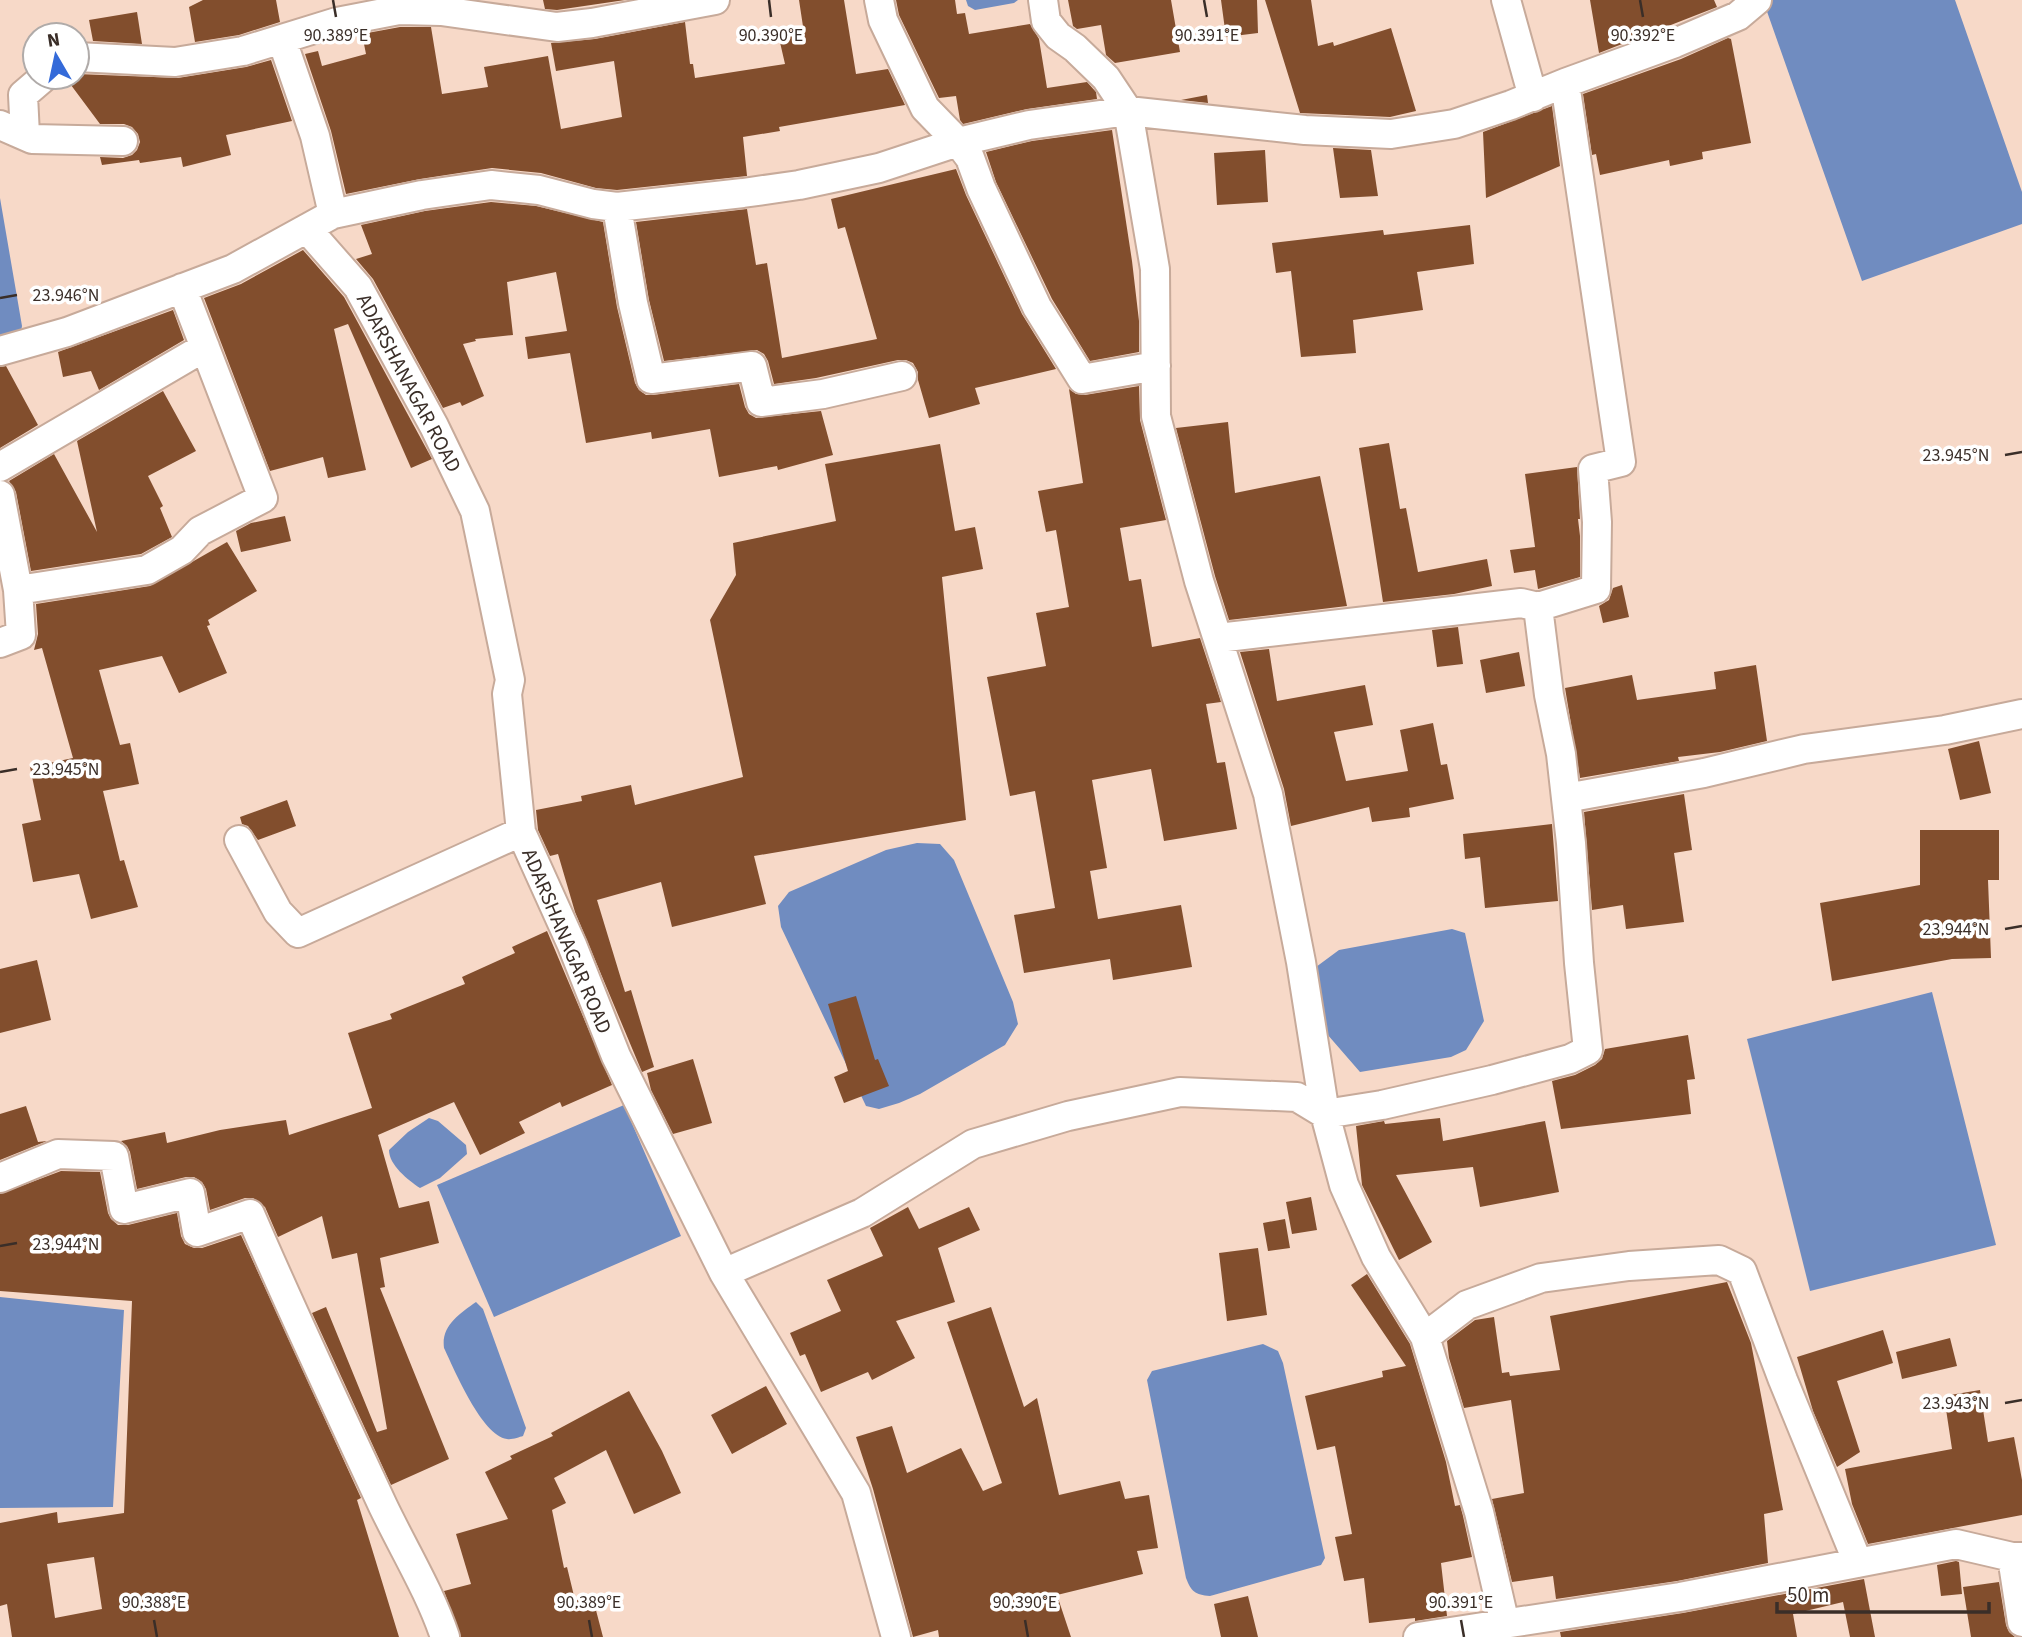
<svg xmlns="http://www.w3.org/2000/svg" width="2022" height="1637" viewBox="0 0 2022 1637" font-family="'Source Sans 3',sans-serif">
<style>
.water{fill:#708cc0}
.building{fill:#824e2d;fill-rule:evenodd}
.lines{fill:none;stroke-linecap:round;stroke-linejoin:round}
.minor-casing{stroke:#c7aa9a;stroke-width:32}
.minor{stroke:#fff;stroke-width:28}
.ticks{fill:none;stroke:#3a2e28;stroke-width:2.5}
.labels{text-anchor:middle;stroke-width:7;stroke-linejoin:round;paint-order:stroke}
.street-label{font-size:21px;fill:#3a2e28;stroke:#fff}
.ticks-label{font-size:18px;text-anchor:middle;fill:#3a2e28;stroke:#fff;stroke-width:7;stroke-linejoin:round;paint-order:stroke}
</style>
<rect width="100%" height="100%" fill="#f7d9c8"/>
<path class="water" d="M 966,0 L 1018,0 L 1014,3 L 975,10 L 968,6 Z
M 1771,0 L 1955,0 L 2022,192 L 2022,224 L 1862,281 L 1764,3 Z
M 0,198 L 22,326 L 20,337 L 0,347 Z
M 917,843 L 940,844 L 954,860 L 1013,1002 L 1018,1024 L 1005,1045 L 920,1094 L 899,1103 L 879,1109 L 866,1106 L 781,927 L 778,906 L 789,892 L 886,850 Z
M 1452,929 L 1465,933 L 1484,1021 L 1466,1050 L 1451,1057 L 1360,1072 L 1327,1034 L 1316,967 L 1339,950 Z
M 1932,992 L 1996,1245 L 1810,1291 L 1747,1039 Z
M 624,1105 L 681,1236 L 494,1317 L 437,1185 Z
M 429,1118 L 438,1121 L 466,1145 L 467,1154 L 440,1178 L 420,1188 C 408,1180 389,1165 389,1150 L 408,1132 Z
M 0,1297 L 124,1310 L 113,1507 L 0,1508 Z
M 476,1302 L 483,1309 L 526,1428 L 523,1436 C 519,1437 512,1440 507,1439 C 482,1436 454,1369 444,1348 C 441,1326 459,1314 476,1302 Z
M 1263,1344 L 1278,1351 L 1283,1363 L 1325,1558 L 1321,1565 L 1210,1596 C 1195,1595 1191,1591 1186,1578 L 1147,1380 L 1152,1371 Z"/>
<path class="building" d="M 203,0 L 276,0 L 280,22 L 239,35 L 195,42 L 189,7 Z
M 543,0 L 625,0 L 557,10 L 545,9 Z
M 799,0 L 844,0 L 856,74 L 888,69 L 905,105 L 779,127 L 780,131 L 743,137 L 747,176 L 617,190 L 596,188 L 541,173 L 492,168 L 420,179 L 346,194 L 331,131 L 305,54 L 318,51 L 322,66 L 366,54 L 362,34 L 400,27 L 431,27 L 442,94 L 488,87 L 484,67 L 548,56 L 561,129 L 622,117 L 614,61 L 556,71 L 551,43 L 595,39 L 685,22 L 690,64 L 693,64 L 695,78 L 785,64 L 779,38 L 804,33 Z
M 896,0 L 955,0 L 957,14 L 965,13 L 969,34 L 1030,24 L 1039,39 L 1047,88 L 1087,82 L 1096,92 L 1097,99 L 1027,109 L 963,124 L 960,120 L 956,96 L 939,98 L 899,15 Z
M 1068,0 L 1171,0 L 1180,52 L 1115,63 L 1106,55 L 1101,25 L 1077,29 L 1073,26 Z
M 1221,0 L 1257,0 L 1258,33 L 1226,37 Z
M 1265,0 L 1311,0 L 1318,46 L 1333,42 L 1334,46 L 1391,28 L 1416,111 L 1390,117 L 1300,113 Z
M 1590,0 L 1714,0 L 1717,7 L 1599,53 Z
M 137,12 L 142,44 L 93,41 L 89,20 Z
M 1728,38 L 1731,39 L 1751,143 L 1702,152 L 1703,159 L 1670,166 L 1669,160 L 1600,175 L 1596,154 L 1592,155 L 1583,94 L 1681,59 Z
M 271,60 L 292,121 L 226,135 L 231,155 L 183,167 L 181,157 L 140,163 L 139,160 L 102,165 L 100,157 L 123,158 L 132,155 L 137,150 L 140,142 L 138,134 L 132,127 L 124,124 L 100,124 L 65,77 L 77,77 L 77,74 L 178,78 L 246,67 Z
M 1207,95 L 1208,103 L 1181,100 Z
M 1552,106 L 1560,166 L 1486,198 L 1483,132 Z
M 1112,130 L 1132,261 L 1139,321 L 1139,352 L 1090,361 L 1052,299 L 996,182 L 986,152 L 1032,141 Z
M 1333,148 L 1371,150 L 1378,196 L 1340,198 Z
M 1265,150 L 1268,202 L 1217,205 L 1214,153 Z
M 956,169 L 966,195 L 1022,314 L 1056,369 L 975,388 L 980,404 L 929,418 L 918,380 L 918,372 L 913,363 L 906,360 L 898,360 L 816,378 L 774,384 L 768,361 L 764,354 L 757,350 L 664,361 L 649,300 L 636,222 L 747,209 L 756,265 L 767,263 L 782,358 L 877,339 L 845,227 L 838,229 L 831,199 Z
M 491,202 L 536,206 L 603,222 L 617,307 L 635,383 L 639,390 L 646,395 L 653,395 L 739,384 L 745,407 L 749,414 L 756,418 L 821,411 L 833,455 L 778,470 L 777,466 L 719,477 L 710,429 L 652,439 L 651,432 L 586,443 L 570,353 L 528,359 L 525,337 L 567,331 L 556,272 L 507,282 L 513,335 L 475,339 L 476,341 L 463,344 L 484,396 L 462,406 L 460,402 L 443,408 L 373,279 L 356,259 L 372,254 L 361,225 L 425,211 Z
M 1470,225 L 1474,264 L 1417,272 L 1423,310 L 1353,320 L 1356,353 L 1301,357 L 1291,271 L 1276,273 L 1272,243 L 1383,230 L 1384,235 Z
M 303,250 L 344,297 L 432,459 L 411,468 L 348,324 L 334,329 L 366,470 L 328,478 L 323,457 L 270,471 L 204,298 L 241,284 Z
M 173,310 L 184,340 L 99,390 L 91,371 L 63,377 L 58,352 Z
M 6,366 L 38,425 L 0,448 L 0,367 Z
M 1139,386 L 1140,420 L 1166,520 L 1120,528 L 1129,581 L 1141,579 L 1152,647 L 1200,638 L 1221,702 L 1206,704 L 1217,763 L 1225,762 L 1237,829 L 1164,841 L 1151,769 L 1092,780 L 1107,868 L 1090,871 L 1098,919 L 1181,905 L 1192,967 L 1113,980 L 1110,959 L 1024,973 L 1014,915 L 1055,908 L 1035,791 L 1010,796 L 987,677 L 1046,666 L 1036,613 L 1069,607 L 1056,530 L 1046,532 L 1038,491 L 1083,483 L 1069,389 L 1076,394 L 1085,395 Z
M 163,391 L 196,451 L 148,476 L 163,506 L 160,508 L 172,537 L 141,554 L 31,571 L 16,492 L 9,481 L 54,454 L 97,532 L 77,441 Z
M 1228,422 L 1235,493 L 1320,476 L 1347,606 L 1229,620 L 1215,576 L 1176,428 Z
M 1389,443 L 1400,509 L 1406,508 L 1418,572 L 1487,559 L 1492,586 L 1454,594 L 1383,602 L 1359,448 Z
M 940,444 L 955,531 L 975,527 L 983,569 L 942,577 L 966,820 L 754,856 L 766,904 L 672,927 L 661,882 L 597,900 L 625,992 L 631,990 L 654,1067 L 642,1072 L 575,912 L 558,854 L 550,856 L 538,830 L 536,810 L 582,801 L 581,796 L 631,785 L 635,805 L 743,777 L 710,620 L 736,575 L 733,543 L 836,521 L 825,464 Z
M 1577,467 L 1580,519 L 1578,519 L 1580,536 L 1580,577 L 1538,589 L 1535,570 L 1514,573 L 1510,550 L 1535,547 L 1525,474 Z
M 285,516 L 291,541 L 241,552 L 236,531 L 251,523 Z
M 227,542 L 257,591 L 208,620 L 210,625 L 207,626 L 227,673 L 179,693 L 162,656 L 99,670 L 120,745 L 130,743 L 139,784 L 103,791 L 120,861 L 124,860 L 138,907 L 91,919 L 79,874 L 33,882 L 22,824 L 41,820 L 30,767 L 73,758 L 42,648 L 34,650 L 38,634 L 36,604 L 150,586 Z
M 1622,585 L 1629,617 L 1603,623 L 1599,606 L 1609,600 L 1613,588 Z
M 1458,627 L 1463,664 L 1437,667 L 1432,630 Z
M 1269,649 L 1277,701 L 1365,685 L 1373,725 L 1334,732 L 1346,781 L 1408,771 L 1400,730 L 1433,723 L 1441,765 L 1447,764 L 1454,799 L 1409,808 L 1410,817 L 1372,822 L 1369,807 L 1291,826 L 1284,789 L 1240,652 Z
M 1519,652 L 1525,686 L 1486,693 L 1480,660 Z
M 1756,665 L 1767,741 L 1720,752 L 1678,757 L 1679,761 L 1580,778 L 1565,688 L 1632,675 L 1637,700 L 1716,689 L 1714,672 Z
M 1979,741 L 1991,793 L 1960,800 L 1948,749 Z
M 1684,794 L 1692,850 L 1674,853 L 1684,922 L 1626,929 L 1623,905 L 1592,910 L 1584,812 Z
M 287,800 L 296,826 L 258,840 L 248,826 L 242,824 L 240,817 Z
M 1552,824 L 1558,901 L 1485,908 L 1480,857 L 1465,859 L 1463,834 Z
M 1920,830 L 1999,830 L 1999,880 L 1988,880 L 1991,958 L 1952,959 L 1832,981 L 1820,903 L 1920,885 Z
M 547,931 L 612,1085 L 562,1107 L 560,1102 L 519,1122 L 525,1133 L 480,1155 L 454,1102 L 378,1135 L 399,1208 L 429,1201 L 439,1243 L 380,1258 L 385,1287 L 380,1288 L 449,1459 L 391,1485 L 312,1313 L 326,1307 L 377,1432 L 387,1429 L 357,1253 L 332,1259 L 322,1216 L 278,1237 L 265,1207 L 253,1198 L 245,1198 L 210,1210 L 206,1189 L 202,1182 L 194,1177 L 186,1177 L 137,1189 L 130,1152 L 127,1146 L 121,1141 L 165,1132 L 167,1143 L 220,1130 L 286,1120 L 289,1135 L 372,1108 L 348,1033 L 392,1019 L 390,1014 L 465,984 L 462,977 L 515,953 L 512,947 Z
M 37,960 L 51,1020 L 0,1033 L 0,969 Z
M 856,996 L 875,1060 L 878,1059 L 889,1086 L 844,1103 L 834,1077 L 848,1071 L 828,1004 Z
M 1688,1035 L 1695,1079 L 1687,1080 L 1691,1114 L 1561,1129 L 1552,1081 L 1575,1075 L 1595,1065 L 1602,1059 L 1605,1049 Z
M 693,1059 L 712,1123 L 673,1134 L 651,1090 L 647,1073 Z
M 26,1106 L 38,1142 L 47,1141 L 0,1160 L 0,1114 Z
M 1440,1118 L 1443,1141 L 1545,1121 L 1559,1192 L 1480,1207 L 1473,1167 L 1396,1175 L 1432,1242 L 1399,1260 L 1362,1185 L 1356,1126 L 1384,1121 L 1385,1124 Z
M 61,1171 L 100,1172 L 108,1213 L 111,1219 L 118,1225 L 128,1225 L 177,1213 L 181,1236 L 185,1244 L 194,1248 L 202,1248 L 241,1235 L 361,1498 L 357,1500 L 399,1637 L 12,1637 L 7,1604 L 0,1606 L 0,1523 L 57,1512 L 58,1523 L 124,1513 L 132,1301 L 0,1291 L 0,1194 ZM 94,1557 L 102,1609 L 55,1618 L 47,1564 Z
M 1311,1197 L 1317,1230 L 1292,1234 L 1286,1202 Z
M 908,1207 L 919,1229 L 969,1207 L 980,1230 L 938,1248 L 955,1302 L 896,1321 L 915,1358 L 872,1380 L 868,1372 L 821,1392 L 805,1354 L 800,1356 L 790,1333 L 841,1311 L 827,1280 L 883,1256 L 870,1228 Z
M 1285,1219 L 1290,1248 L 1268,1251 L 1263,1223 Z
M 1258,1248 L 1267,1315 L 1227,1321 L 1219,1253 Z
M 1367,1274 L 1410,1344 L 1446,1462 L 1455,1506 L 1460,1505 L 1463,1516 L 1472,1557 L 1441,1563 L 1447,1616 L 1415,1621 L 1415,1618 L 1369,1623 L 1364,1578 L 1344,1581 L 1335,1537 L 1352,1534 L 1335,1446 L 1317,1450 L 1305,1396 L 1383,1377 L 1382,1371 L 1406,1366 L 1351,1285 Z
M 1727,1282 L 1751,1343 L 1783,1510 L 1764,1514 L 1768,1563 L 1677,1581 L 1556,1599 L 1553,1576 L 1512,1582 L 1492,1499 L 1524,1493 L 1511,1400 L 1464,1408 L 1449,1358 L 1447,1341 L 1475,1320 L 1494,1317 L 1502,1373 L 1509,1372 L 1510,1376 L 1560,1370 L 1550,1316 Z
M 991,1307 L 1024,1407 L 1037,1398 L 1059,1495 L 1120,1481 L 1125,1499 L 1149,1495 L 1158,1548 L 1137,1551 L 1143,1574 L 1057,1595 L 1071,1637 L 939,1637 L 938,1630 L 913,1637 L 873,1489 L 856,1437 L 892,1426 L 907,1473 L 961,1448 L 983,1491 L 1002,1483 L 947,1322 Z
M 1883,1330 L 1893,1363 L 1837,1381 L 1860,1452 L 1837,1467 L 1813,1411 L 1797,1357 Z
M 1950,1338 L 1957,1366 L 1902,1379 L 1896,1352 Z
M 766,1386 L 787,1424 L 732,1454 L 711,1415 Z
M 1980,1390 L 1988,1442 L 2014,1437 L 2022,1480 L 2022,1515 L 1868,1544 L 1852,1504 L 1845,1469 L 1952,1449 L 1944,1396 Z
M 629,1391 L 662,1451 L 681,1493 L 634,1514 L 606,1450 L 554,1478 L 566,1503 L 552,1510 L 564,1568 L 567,1567 L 575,1600 L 592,1595 L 603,1637 L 461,1637 L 444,1591 L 471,1584 L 456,1534 L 508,1519 L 485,1472 L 512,1459 L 510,1456 L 553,1436 L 551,1433 Z
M 1956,1561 L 1959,1562 L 1962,1594 L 1941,1596 L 1937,1565 Z
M 1864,1579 L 1875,1637 L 1850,1637 L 1843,1602 L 1793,1614 L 1797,1637 L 1561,1637 L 1560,1632 L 1683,1613 Z
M 1999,1582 L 2006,1625 L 2009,1632 L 2015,1637 L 1971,1637 L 1963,1587 Z
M 1248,1596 L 1258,1637 L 1221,1637 L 1214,1604 Z"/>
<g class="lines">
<g class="minor-casing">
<path id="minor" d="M 879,0 L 883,20 L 925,108 L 958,142 L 970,158 L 981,188 L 1037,307 L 1082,379 L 1156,366
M 1043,0 L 1046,21 L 1058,36 L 1075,48 L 1106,78 L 1128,111 L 1155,269 L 1156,416 L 1199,581 L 1268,794 L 1301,962 L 1325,1114 L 1344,1185 L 1376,1257 L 1425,1337 L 1479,1512 L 1505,1624
M 1506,0 L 1533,97
M 282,40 L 315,136 L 333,214
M 77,57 L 175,62 L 243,51 L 337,22 L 399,10 L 441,11 L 557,27 L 592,23 L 715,0
M 0,125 L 32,139 L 123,141
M 25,135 L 23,95 L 44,77
M 617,207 L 633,303 L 651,379 L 752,366 L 761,402 L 823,394 L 902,376
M 307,229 L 358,287 L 434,426 L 475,511 L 510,680 L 507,694 L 521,832 L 572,945 L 616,1056 L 724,1273 L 856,1493 L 896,1637
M 0,351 L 67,332 L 233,269 L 333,214 L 422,195 L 491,185 L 539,190 L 593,204 L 617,207 L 743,193 L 799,185 L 879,168 L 958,142 L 1029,125 L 1128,111 L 1305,130 L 1391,134 L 1454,124 L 1511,105 L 1565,83 L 1675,43 L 1738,16 L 1757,0
M 0,467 L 205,347
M 0,495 L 18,590
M 1218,638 L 1521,603 L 1538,607
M 0,643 L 21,635 L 18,590 L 147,570 L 182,550 L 200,531 L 263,498 L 182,288
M 1566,798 L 1704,773 L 1804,749 L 1945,730 L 2022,714
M 239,840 L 278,912 L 298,933 L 521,832
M 0,1178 L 58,1154 L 114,1156 L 124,1209 L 190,1193 L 197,1232 L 250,1214 C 292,1312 338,1409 383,1506 C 404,1550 430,1592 445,1637
M 724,1273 L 862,1213 L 973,1144 L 1068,1116 L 1180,1092 L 1297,1097 L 1325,1114 L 1382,1105 L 1492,1080 L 1570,1059 L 1588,1050 L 1579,963 L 1571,843 L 1561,754 L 1549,695 L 1538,607 L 1596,589 L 1597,522 L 1593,469 L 1621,462 L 1565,83
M 1425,1337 L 1467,1305 L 1541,1278 L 1629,1266 L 1719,1260 L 1742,1271 L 1783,1380 L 1858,1563
M 2012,1557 L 2022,1622
M 1418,1637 L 1680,1597 L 1956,1544 L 2012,1557 L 2022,1557"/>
</g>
<use href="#minor" class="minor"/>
</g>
<path class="ticks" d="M 333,0 L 336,17M 769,0 L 771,17M 1204,0 L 1207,17M 1640,0 L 1643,17M 0,298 L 17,295M 2005,455 L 2022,452M 0,772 L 17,769M 2005,929 L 2022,926M 0,1246 L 17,1243M 2005,1403 L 2022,1400M 154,1620 L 157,1637M 589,1620 L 592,1637M 1025,1620 L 1028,1637M 1461,1620 L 1464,1637"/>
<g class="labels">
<g class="street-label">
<text transform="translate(409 383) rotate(62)" y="7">ADARSHANAGAR ROAD</text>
<text transform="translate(567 941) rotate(67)" y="7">ADARSHANAGAR ROAD</text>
</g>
</g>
<g class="ticks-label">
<text x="336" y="41">90.389°E</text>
<text x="771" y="41">90.390°E</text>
<text x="1207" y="41">90.391°E</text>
<text x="1643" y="41">90.392°E</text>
<text x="66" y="301">23.946°N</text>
<text x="1956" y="461">23.945°N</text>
<text x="66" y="775">23.945°N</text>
<text x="1956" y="935">23.944°N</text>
<text x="66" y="1250">23.944°N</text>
<text x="1956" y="1409">23.943°N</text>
<text x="154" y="1608">90.388°E</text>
<text x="589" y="1608">90.389°E</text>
<text x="1025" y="1608">90.390°E</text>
<text x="1461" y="1608">90.391°E</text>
</g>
<g transform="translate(56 56) rotate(351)"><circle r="33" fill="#ffffff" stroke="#b0aba9" stroke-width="2"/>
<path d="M0-5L12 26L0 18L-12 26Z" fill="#346ad9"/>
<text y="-10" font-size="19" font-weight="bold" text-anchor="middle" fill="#3a2e28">N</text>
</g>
<path d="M1777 1602v10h212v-10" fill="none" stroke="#3a2e28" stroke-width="3.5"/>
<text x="1787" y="1602" font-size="21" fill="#3a2e28" stroke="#ffffff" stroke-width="5" paint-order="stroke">50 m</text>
</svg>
